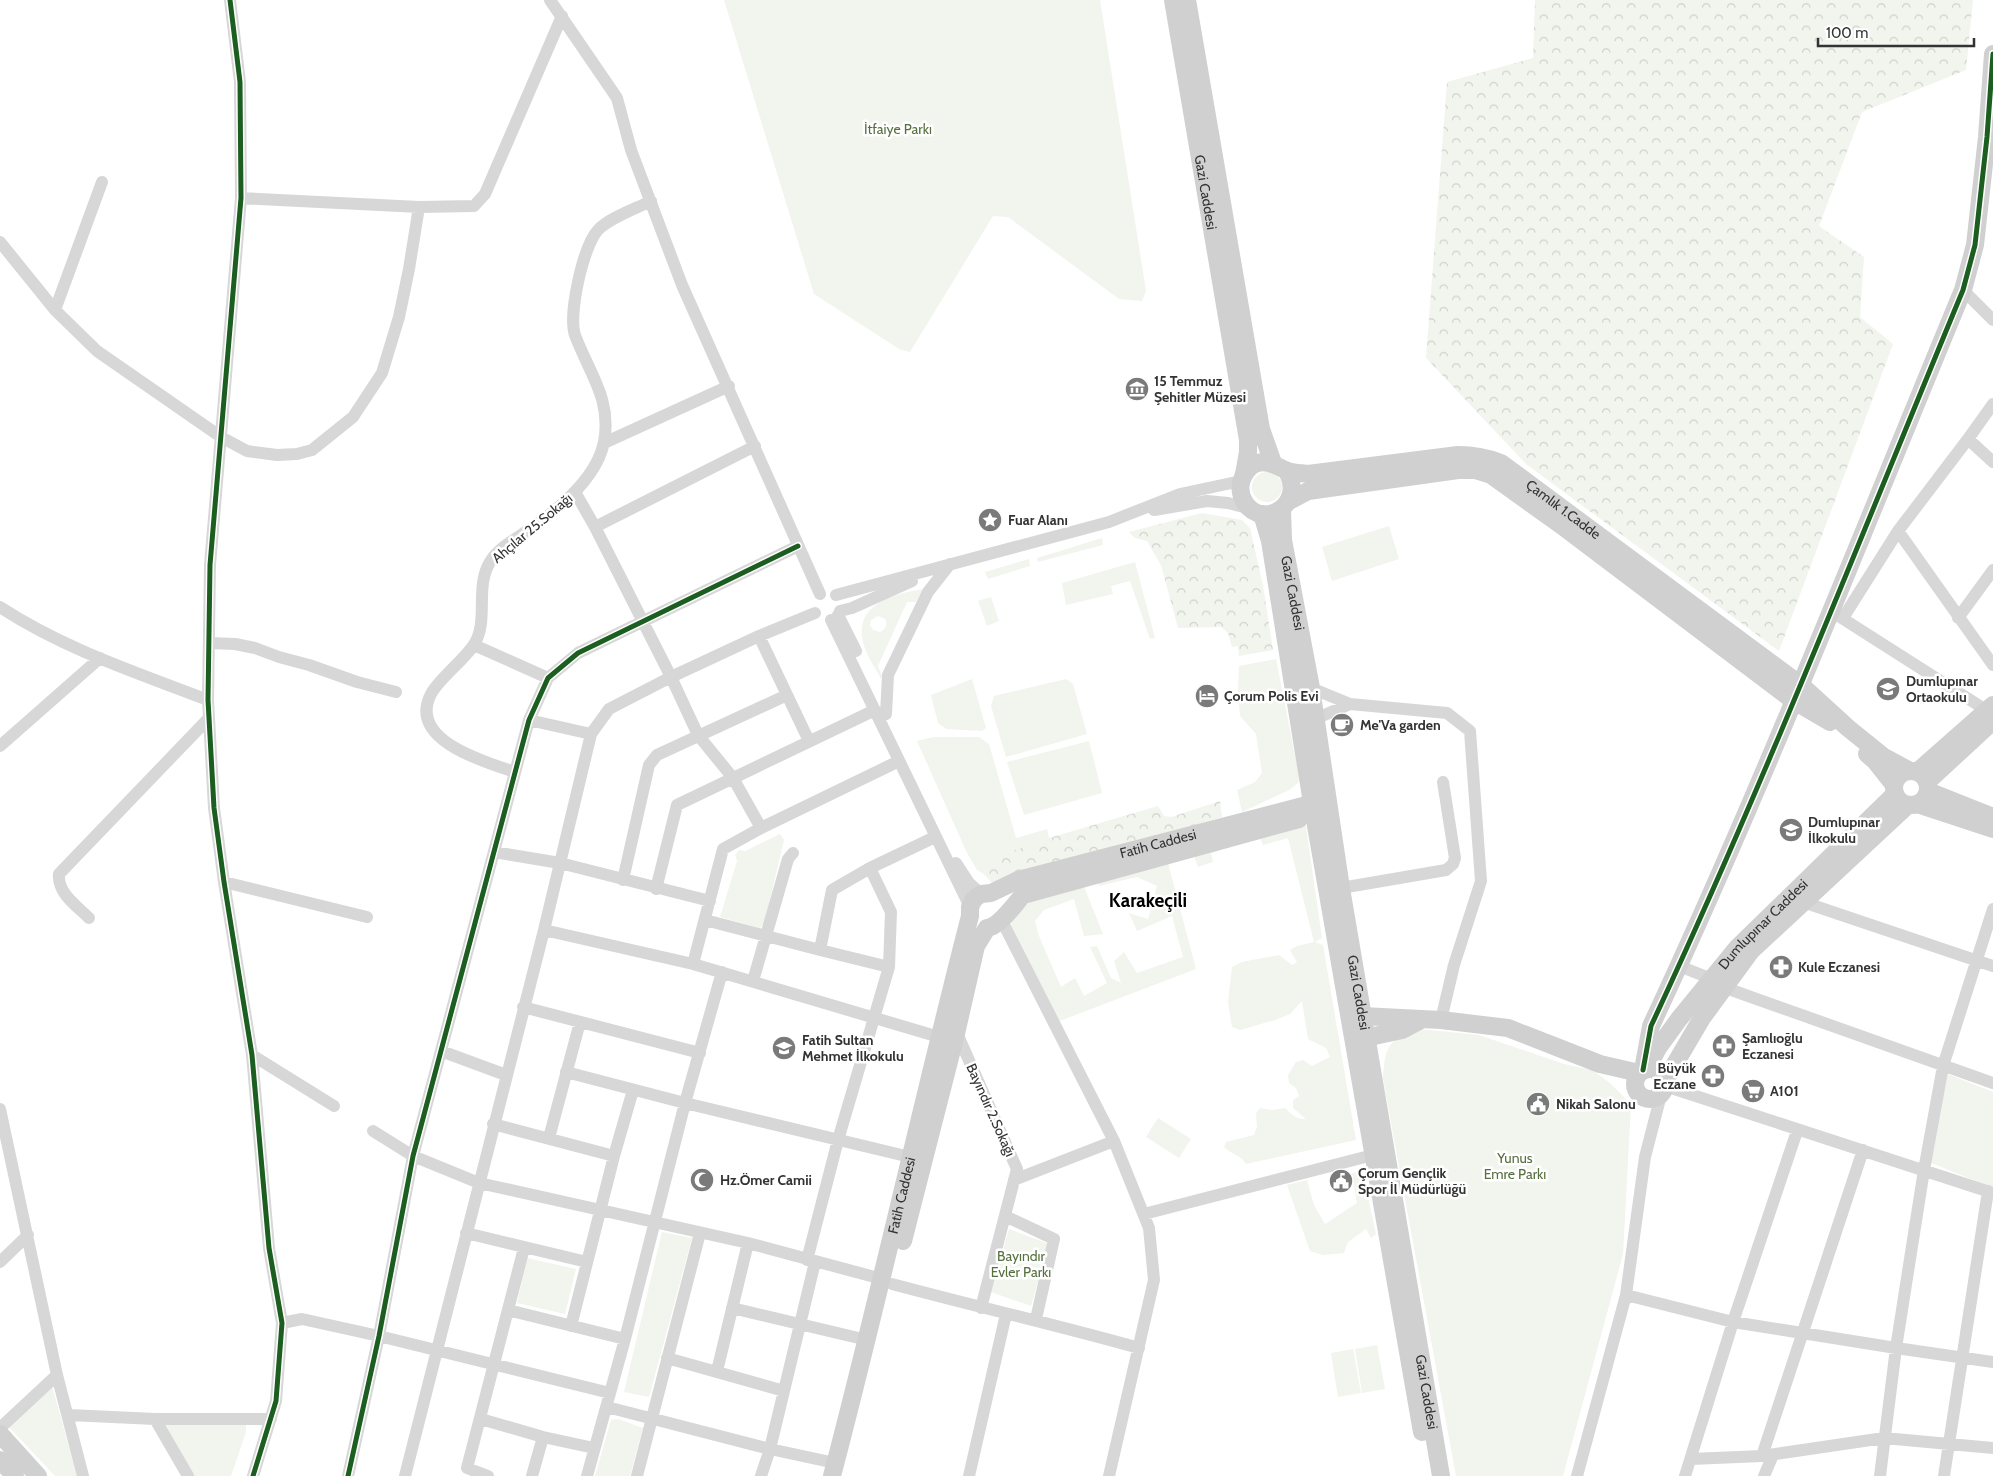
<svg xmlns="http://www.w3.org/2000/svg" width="1993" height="1476" viewBox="0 0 1993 1476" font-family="Cabin,sans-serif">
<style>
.green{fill:#f1f5ed;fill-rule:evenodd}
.forest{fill:url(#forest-crowns)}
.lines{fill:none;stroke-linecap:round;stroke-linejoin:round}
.street{stroke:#d7d7d7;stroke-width:12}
.secondary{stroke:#d0d0d0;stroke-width:18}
.cycleway-casing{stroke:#fff;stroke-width:8}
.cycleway{stroke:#1b5e20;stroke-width:5}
.labels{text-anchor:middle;stroke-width:5;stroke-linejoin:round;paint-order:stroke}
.park-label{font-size:14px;fill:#56703f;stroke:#fff}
.street-label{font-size:14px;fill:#333;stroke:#fff}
.poi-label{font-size:14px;font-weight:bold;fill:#333;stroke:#fff;text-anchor:start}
.district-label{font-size:19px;font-weight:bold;fill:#000;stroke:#fff}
</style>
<defs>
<pattern id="forest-crowns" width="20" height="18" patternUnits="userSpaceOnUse" patternTransform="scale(1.25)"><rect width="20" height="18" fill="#f1f5ed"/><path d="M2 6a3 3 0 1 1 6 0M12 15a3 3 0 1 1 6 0" fill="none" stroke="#cfd2cc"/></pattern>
</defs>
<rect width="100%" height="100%" fill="#fff"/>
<path class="green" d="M 724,0 L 1100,0 L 1146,291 L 1142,301 L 1119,299 L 1008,217 L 993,216 L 910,352 L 899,349 L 814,294 Z
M1252 487a15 15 0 1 1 30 0a15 15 0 1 1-30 0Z
M 1389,526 L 1399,559 L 1332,581 L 1322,547 Z
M 1102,538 L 1103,545 L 1038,562 L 1037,558 Z
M 1029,559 L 1030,566 L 988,579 L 985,572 Z
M 1135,562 L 1155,638 L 1150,639 L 1130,581 L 1111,586 L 1113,594 L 1066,605 L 1062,583 Z
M 924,589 L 916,602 L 907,602 L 878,666 L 882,676 L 881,679 C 875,667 863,651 862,636 C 858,602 898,593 924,589 ZM 878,616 L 885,619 C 888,624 886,629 880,632 L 873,630 L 870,625 L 871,620 Z
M 991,597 L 999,621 L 987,626 L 978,601 Z
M 1276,659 L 1299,776 L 1298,783 L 1289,790 L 1242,812 L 1237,790 L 1255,782 L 1262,773 L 1256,734 L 1240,716 L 1238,692 L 1239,666 Z
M 972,679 L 986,728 L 982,731 L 946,729 L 938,723 L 931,695 Z
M 1066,679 L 1073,684 L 1087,734 L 1006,757 L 991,706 L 994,696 Z
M 933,737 L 979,737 L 989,744 L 1016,838 L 1047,829 L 1049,838 L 987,860 L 984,874 L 977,870 L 967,853 L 917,741 Z
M 1089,741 L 1102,793 L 1024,815 L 1007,762 Z
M 1305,820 L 1322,938 L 1315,942 L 1323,945 L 1356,1140 L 1246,1164 C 1242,1156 1231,1154 1224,1147 L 1226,1142 L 1254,1135 L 1257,1127 L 1256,1113 L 1260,1108 L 1272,1110 L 1285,1108 C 1291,1114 1297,1120 1306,1119 L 1293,1108 L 1293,1100 L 1299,1096 L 1296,1088 L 1289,1083 L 1288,1075 L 1296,1062 L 1303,1060 L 1312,1066 L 1330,1057 L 1326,1048 L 1308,1039 L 1302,1001 L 1290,1014 L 1275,1020 L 1240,1030 L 1232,1027 L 1228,1002 L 1232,967 L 1242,962 L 1279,955 L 1292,965 L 1297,962 L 1290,950 L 1297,946 L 1314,942 L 1288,838 L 1263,845 L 1260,838 L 1211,853 L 1213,862 L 1198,867 L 1194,856 Z
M 780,834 L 784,840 L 764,924 L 760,928 L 720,917 L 737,861 L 735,855 L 739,850 L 745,851 Z
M 1168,863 L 1196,969 L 1057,1022 L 1010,929 C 1016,897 1057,893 1083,884 L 1103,934 L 1084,936 L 1074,899 L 1044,910 L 1035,921 L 1039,936 L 1061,987 L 1075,978 L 1084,996 L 1107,983 L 1090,947 L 1097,946 L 1111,978 L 1121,983 L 1114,961 L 1124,952 L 1137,973 L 1183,957 L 1172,916 L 1137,931 L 1129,913 L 1148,919 L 1157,886 L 1137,877 L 1099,886 L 1098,879 Z
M 1420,1029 L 1479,1035 L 1564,1064 L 1592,1070 L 1610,1083 L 1631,1104 L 1623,1254 L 1563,1476 L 1456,1476 L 1383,1079 C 1385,1044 1388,1041 1420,1029 Z
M 1945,1073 L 1993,1092 L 1993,1188 L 1929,1162 Z
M 1158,1118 L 1191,1139 L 1179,1158 L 1146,1137 Z
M 1362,1171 L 1376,1234 L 1371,1238 L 1366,1229 L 1348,1242 L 1344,1253 L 1323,1255 L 1310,1251 L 1287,1185 L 1307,1180 L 1314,1205 L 1325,1224 L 1357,1203 L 1352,1173 Z
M 1009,1229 L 1049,1244 L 1031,1306 L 991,1292 Z
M 662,1232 L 692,1238 L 649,1397 L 624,1392 Z
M 527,1258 L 576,1269 L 565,1314 L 517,1303 Z
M 1377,1345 L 1385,1389 L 1362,1393 L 1355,1349 Z
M 1353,1349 L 1361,1393 L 1338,1397 L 1331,1353 Z
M 52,1386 L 77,1476 L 55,1476 L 8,1426 Z
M 618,1419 L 643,1428 L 630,1476 L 595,1476 L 611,1420 Z
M 246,1423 L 246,1432 L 231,1476 L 194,1476 L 165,1424 Z"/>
<path class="forest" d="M 1535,0 L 1973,0 L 1966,70 L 1862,112 L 1819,226 L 1864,257 L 1860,317 L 1893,344 L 1779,651 L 1526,464 L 1426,358 L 1447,82 L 1533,58 Z
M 1202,513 L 1242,520 L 1250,528 L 1263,586 L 1273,650 L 1239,656 L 1238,646 L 1232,647 L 1228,633 L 1221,627 L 1178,628 L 1161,565 L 1147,541 L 1135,538 L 1129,532 Z
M 1220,801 L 1222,817 L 1008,880 L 992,883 L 984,874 L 987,860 L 1049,838 L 1158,806 L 1164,816 L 1171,817 Z"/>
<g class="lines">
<path class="street" d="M 230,0 L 240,82 L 241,198 L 210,565 L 208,700 L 214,808 L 224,882 L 252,1055 L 269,1248 L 282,1323 L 276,1401 L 253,1476
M 550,0 L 617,98 L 631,150 L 682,285 L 820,594
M 241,198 L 419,207 L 474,206 L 485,194 L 562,16
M 0,242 L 55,310 L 97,351 L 221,437 L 247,451 L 277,455 L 297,454 L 312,450 L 353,417 L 382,373 L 399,317 L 409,269 L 419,207
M 1963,290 L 1993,320
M 55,310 L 102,182
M 1968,439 L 1993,462
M 604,443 L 729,386
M 575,492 L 595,527 L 671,677 L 698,735 L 733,778 L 761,828
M 1154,510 L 1207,501 L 1228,503 L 1251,509
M 595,527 L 755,446
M 1898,531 L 1993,665
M 836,595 L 1109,522 L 1180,494 L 1241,481
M 0,607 C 64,649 138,673 208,700
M 840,611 L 852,608 L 912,581
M 838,615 L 856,651
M 1837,615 L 1986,710
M 1843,618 L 1898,531 L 1968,439 L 1993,404
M 1958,618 L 1993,570
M 831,620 L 970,907
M 759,636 L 809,741
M 209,643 L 235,644 L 255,648 L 279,657 L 309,665 L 357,682 L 396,692
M 474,645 L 548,678
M 1311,688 L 1350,704 L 1447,713 L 1470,731 L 1481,881 L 1454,965 L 1441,1020
M 886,714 L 888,675 L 928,592 L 950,564
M 1315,719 L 1350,704
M 529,720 L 591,734
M 0,746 L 100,658
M 515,772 C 485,762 407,740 431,694 C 439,679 462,662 473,646 C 490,622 474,588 490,562 C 498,548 517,538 530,529 C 559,509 597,478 604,442 C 612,399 589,373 575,335 C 568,315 583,246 598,230 C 609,218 635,209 651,201
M 494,852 L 560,863 L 710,901
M 956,863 L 969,883 L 981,894
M 623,880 L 649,765 L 657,755 L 787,695
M 224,882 L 367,917
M 1341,888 L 1446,870 L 1453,864 L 1455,858 L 1443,782
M 656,889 L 677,805 L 875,710
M 1803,902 L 1993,966
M 89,918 C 77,906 57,893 59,874 L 209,718
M 705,920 L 820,950 L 832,890 L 870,868
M 1002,921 L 1114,1141 L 1149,1228 L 1154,1280 L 1109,1476
M 544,930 L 693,964 L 939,1037
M 820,950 L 889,967
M 693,964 L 723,849 L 761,828 L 899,761
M 1679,966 L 1712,979 L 1723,987 L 1993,1083
M 753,981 L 788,859 L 793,853
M 523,1007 L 700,1053
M 956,1031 L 1017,1169 L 981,1308
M 441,1051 L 506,1075
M 252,1055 L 334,1106
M 566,1072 L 685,1103 L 910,1157
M 1665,1086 L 1993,1193
M 0,1109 L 57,1375 L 83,1476
M 493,1124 L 614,1156
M 373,1131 L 413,1156 L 479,1183 L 748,1243 L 882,1279
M 549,1138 L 580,1022
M 1014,1180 L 1114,1141
M 1144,1214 L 1373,1155
M 1005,1216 L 1054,1239 L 1036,1319
M 466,1233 L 587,1262
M 807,1260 L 838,1140 L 889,967 L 891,912 L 870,868 L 935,837
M 0,1262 L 28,1235
M 892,1284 C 974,1306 1057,1325 1139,1348
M 1626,1295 L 1733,1322 L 1896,1348 L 1993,1362
M 732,1308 L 867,1340
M 508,1310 L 625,1339
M 282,1323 L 302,1319 L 379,1336 L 610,1393
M 571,1326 L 614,1156 L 633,1090
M 667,1358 L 784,1391
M 717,1371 L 748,1243
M 607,1407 L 770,1449 L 835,1463
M 69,1415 L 155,1419 L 271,1419
M 155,1419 L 188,1476
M 481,1419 L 543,1437 L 594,1448
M 0,1428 L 57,1375
M 1762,1456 L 1863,1150
M 1691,1459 L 1762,1456 L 1884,1438 L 1993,1448
M 348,1476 L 379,1336 L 413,1156 L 529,720 L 548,678 L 578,653 L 798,546
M 405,1476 L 544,930 L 591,734 L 609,709 L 671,677 L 759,636 L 815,613
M 488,1476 L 467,1468 L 524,1248
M 532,1476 L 543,1437
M 587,1476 L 625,1339 L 685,1103 L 722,972
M 637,1476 L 700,1233
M 761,1476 L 770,1449 L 815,1262
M 969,1476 L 1006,1314
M 1577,1476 L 1626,1295 L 1645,1157 L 1661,1095
M 1685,1476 L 1733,1322 L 1797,1131
M 1764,1476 L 1773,1455
M 1880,1476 L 1896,1348 L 1924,1170 L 1943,1066 L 1993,909
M 1944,1476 L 1988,1191"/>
<g class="secondary">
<path id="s1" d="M 1173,0 L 1248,440 L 1248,452 L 1244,474"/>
<path d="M 1187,0 L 1261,429 L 1273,463"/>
<path id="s2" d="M 1286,470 C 1307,503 1264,531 1245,503 C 1240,495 1239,485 1243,477 C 1253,456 1269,461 1285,470 C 1291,473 1301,473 1308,474 L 1458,455 C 1475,455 1486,457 1501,463 L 1802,686 L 1848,728 L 1884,757 L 1910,771"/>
<path d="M 1289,501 L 1308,491 L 1458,470 L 1475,470 L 1491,475 L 1565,528 L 1794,701 L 1830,722"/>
<path id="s3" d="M 1282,509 L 1283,540 L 1311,688 L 1341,888 L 1441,1476"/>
<path d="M 1262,514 L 1270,541 L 1312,803 L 1422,1432"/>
<path d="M 1867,754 L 1875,761 L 1894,785"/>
<circle cx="1911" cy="788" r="17"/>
<path d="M 1917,772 L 1993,705"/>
<path d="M 1927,782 L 1993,721"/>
<path d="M 1928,791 L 1993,817"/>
<path d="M 1917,804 L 1993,829"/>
<path d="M 1353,1018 L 1362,1016 L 1441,1020 L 1508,1028 L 1600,1064 L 1639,1073"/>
<path d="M 1356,1040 L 1402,1030 L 1419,1021"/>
<path id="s4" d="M 1648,1067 L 1658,1048 L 1679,1019 L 1737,948 L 1895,794"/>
<circle cx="1650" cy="1084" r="15"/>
<path d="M 1643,1070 L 1651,1026 C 1764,784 1861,536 1963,290 L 1975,245 L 1987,137 L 1993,54"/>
<path d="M 1665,1081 L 1702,1018 L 1751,951 L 1908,805"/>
<path d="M 903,1241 L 955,1038 L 976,946 L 987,928 C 999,927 1014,905 1023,895 L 1299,819"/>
<path d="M 0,1434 L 38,1476"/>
<path d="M 0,1460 L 15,1476"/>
<path id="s5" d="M 832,1476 C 881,1290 922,1102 970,916 L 970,907 L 974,899 L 981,894 L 991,893 L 1018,880 L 1322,801"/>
</g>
<g class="cycleway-casing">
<path id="cycleway" d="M 230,0 L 240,82 L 241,198 L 210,565 L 208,700 L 214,808 L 224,882 L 252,1055 L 269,1248 L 282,1323 L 276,1401 L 253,1476
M 1643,1070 L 1651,1026 C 1764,784 1861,536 1963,290 L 1975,245 L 1987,137 L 1993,54
M 348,1476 L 379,1336 L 413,1156 L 529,720 L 548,678 L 578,653 L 798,546"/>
</g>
<use href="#cycleway" class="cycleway"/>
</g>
<defs>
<g id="museum-disc" transform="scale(1.25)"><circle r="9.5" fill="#7a7a7a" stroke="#fff"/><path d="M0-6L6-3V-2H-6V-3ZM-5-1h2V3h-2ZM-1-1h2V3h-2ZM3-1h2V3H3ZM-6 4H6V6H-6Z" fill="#fff"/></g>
<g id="sight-disc" transform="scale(1.25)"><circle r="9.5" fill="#7a7a7a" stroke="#fff"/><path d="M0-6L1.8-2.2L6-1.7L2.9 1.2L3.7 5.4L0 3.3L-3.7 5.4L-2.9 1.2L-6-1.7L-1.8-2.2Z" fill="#fff"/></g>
<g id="school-disc" transform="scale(1.25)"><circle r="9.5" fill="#7a7a7a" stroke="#fff"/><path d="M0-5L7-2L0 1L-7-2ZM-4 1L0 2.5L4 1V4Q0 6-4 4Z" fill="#fff"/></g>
<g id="hotel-disc" transform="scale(1.25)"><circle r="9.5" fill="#7a7a7a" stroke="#fff"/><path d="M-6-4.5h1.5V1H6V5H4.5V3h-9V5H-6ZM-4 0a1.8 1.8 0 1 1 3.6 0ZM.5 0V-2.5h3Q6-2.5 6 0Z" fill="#fff"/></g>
<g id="cafe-disc" transform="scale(1.25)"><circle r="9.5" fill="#7a7a7a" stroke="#fff"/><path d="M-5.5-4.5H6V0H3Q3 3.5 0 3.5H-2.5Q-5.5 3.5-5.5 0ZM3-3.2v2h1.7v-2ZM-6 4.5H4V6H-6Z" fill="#fff"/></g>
<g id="pharmacy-disc" transform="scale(1.25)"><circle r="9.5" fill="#7a7a7a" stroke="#fff"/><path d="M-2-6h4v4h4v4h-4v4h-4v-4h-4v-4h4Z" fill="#fff"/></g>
<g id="supermarket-disc" transform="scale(1.25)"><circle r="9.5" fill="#7a7a7a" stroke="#fff"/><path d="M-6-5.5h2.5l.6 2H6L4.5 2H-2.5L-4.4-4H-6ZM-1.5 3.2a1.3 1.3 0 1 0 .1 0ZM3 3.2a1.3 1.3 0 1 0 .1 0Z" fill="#fff"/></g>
<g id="civic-disc" transform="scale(1.25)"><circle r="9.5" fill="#7a7a7a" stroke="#fff"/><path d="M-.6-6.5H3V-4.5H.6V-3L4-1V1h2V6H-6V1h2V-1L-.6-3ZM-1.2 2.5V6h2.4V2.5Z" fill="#fff"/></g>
<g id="mosque-disc" transform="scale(1.25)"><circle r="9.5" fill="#7a7a7a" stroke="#fff"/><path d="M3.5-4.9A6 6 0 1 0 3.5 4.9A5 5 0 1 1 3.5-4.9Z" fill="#fff"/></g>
</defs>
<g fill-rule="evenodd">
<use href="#museum-disc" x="1137" y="389"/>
<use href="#sight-disc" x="990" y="520"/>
<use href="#school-disc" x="1888" y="689"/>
<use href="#hotel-disc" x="1207" y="696"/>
<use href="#cafe-disc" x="1342" y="725"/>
<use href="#school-disc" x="1791" y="830"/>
<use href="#pharmacy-disc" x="1781" y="967"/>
<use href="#pharmacy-disc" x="1724" y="1046"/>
<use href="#school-disc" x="784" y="1048"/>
<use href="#pharmacy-disc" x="1713" y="1076"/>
<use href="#supermarket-disc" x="1753" y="1091"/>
<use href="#civic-disc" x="1538" y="1104"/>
<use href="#mosque-disc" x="702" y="1180"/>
<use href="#civic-disc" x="1341" y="1181"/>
</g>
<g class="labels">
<g class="park-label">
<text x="898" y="134">İtfaiye Parkı</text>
<text x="1515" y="1163">Yunus<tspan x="1515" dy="16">Emre Parkı</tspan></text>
<text x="1021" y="1261">Bayındır<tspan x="1021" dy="16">Evler Parkı</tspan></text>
</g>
<g class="street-label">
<text dy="5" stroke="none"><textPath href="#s1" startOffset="195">Gazi Caddesi</textPath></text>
<text dy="5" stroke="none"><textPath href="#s2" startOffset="458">Çamlık 1.Cadde</textPath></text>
<text transform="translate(532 528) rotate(-40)" y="5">Ahçılar 25.Sokağı</text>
<text dy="5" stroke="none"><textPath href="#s3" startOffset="85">Gazi Caddesi</textPath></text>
<text dy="5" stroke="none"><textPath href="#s5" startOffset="788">Fatih Caddesi</textPath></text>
<text dy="5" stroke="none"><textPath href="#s4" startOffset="184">Dumlupınar Caddesi</textPath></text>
<text dy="5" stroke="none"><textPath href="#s3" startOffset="490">Gazi Caddesi</textPath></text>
<text transform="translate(991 1110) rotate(66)" y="5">Bayındır 2.Sokağı</text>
<text dy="5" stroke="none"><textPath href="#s5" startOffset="289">Fatih Caddesi</textPath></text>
<text dy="5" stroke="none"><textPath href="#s3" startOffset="895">Gazi Caddesi</textPath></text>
</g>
<g class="poi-label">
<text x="1154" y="386">15 Temmuz<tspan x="1154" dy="16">Şehitler Müzesi</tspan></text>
<text x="1008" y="525">Fuar Alanı</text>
<text x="1906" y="686">Dumlupınar<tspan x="1906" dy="16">Ortaokulu</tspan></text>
<text x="1224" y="701">Çorum Polis Evi</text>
<text x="1360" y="730">Me'Va garden</text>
<text x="1808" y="827">Dumlupınar<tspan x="1808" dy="16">İlkokulu</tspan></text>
<text x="1798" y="972">Kule Eczanesi</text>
<text x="1742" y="1043">Şamlıoğlu<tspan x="1742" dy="16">Eczanesi</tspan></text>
<text x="802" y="1045">Fatih Sultan<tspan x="802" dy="16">Mehmet İlkokulu</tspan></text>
<text x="1696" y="1073" text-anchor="end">Büyük<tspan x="1696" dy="16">Eczane</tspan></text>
<text x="1770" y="1096">A101</text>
<text x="1556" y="1109">Nikah Salonu</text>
<text x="1358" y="1178">Çorum Gençlik<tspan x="1358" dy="16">Spor İl Müdürlüğü</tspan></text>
<text x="720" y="1185">Hz.Ömer Camii</text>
</g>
<g class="district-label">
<text x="1148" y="907">Karakeçili</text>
</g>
</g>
<path d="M1818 38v8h156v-8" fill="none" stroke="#333333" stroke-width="2.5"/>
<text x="1826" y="38" font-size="15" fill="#333333" stroke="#ffffff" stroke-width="4" paint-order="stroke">100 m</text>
</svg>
